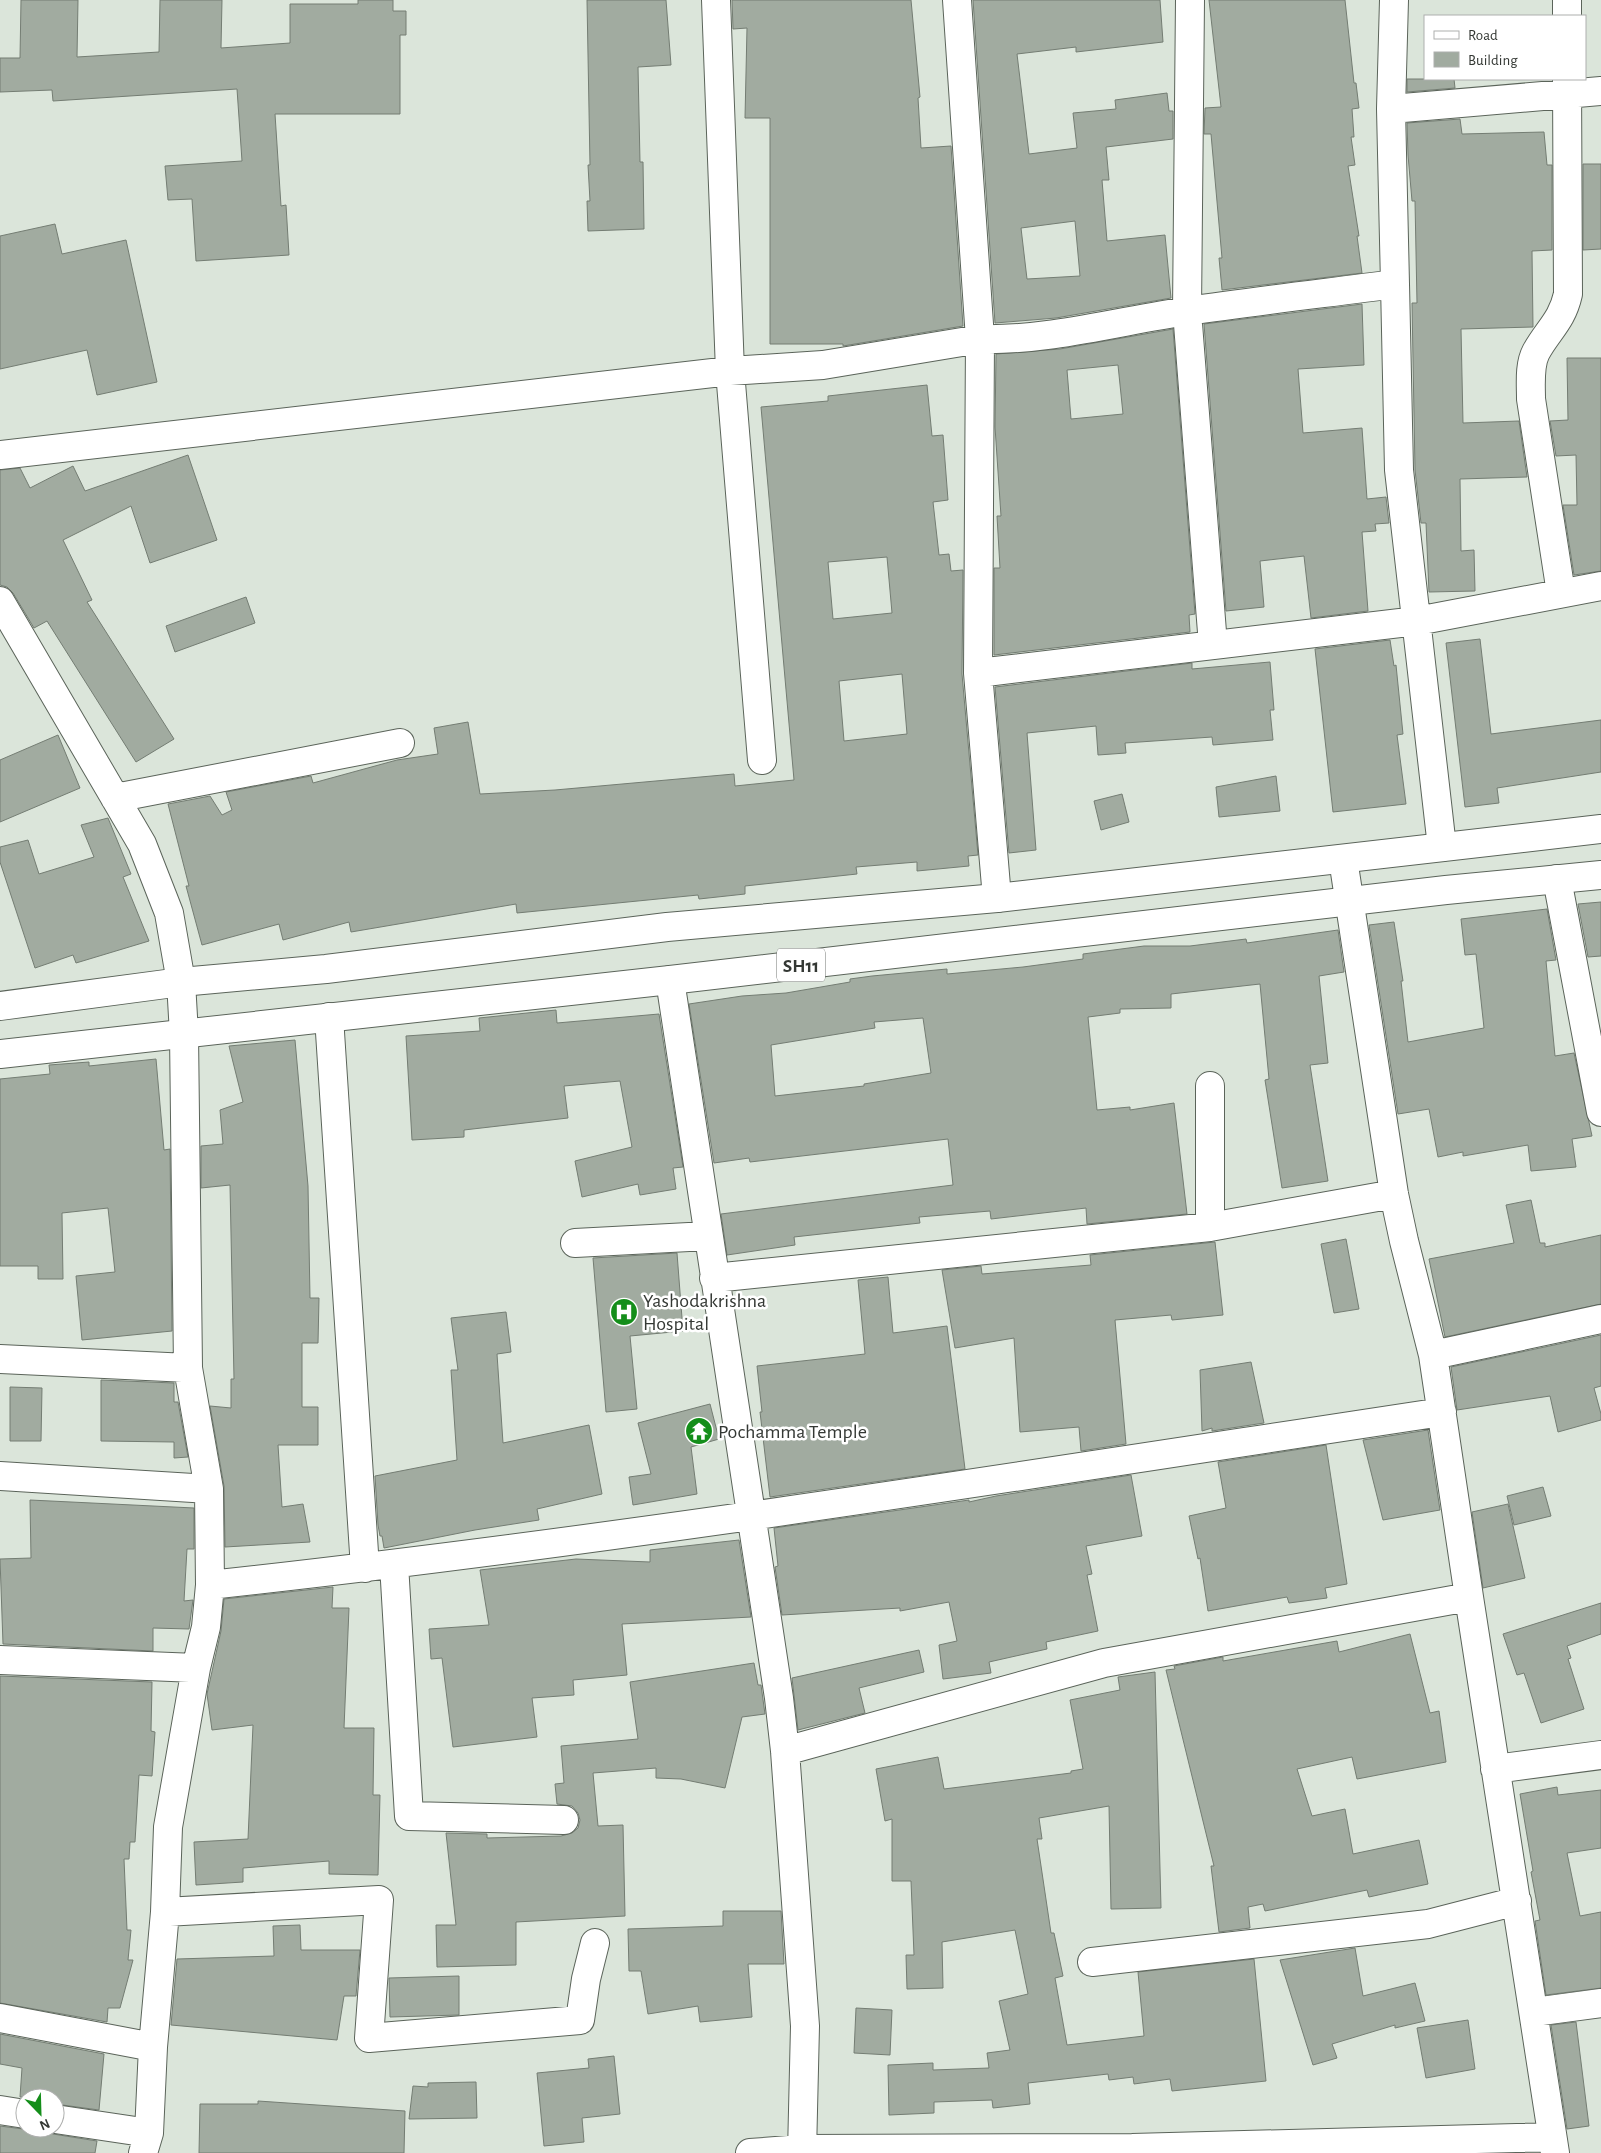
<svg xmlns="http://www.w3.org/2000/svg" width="1601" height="2153" viewBox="0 0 1601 2153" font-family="'Alegreya Sans',sans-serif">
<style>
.building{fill:#a1aba0;stroke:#747d73;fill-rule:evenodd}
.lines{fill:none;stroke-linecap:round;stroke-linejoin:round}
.minor-casing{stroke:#5b645a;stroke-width:30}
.primary-casing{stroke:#5b645a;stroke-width:30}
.minor{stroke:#fff;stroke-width:28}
.primary{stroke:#fff;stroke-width:28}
.labels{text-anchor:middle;stroke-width:5;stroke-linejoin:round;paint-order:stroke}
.shield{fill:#fff;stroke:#717471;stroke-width:1}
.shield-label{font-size:19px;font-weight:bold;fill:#343834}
.poi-label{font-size:20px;fill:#343834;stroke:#fff;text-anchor:start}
</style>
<rect width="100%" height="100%" fill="#dbe5da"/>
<path class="building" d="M 21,0 L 78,0 L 77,57 L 159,52 L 160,0 L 222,0 L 221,48 L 290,43 L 290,4 L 358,4 L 358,0 L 393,0 L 393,11 L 406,11 L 406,35 L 400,35 L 400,114 L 275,114 L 281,206 L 286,205 L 289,255 L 196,261 L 192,199 L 168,200 L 165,166 L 242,161 L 237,89 L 53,101 L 52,90 L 0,92 L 0,58 L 20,58 Z
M 587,0 L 666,0 L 671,65 L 638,67 L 640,162 L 643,162 L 644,229 L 588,231 L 587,201 L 590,201 L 588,165 L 590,165 Z
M 732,0 L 911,0 L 920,97 L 918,98 L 921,148 L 951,146 L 963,326 L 843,346 L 843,344 L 770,344 L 770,118 L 745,118 L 747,28 L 733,29 Z
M 973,0 L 1160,0 L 1163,42 L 1076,52 L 1076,47 L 1017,54 L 1029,154 L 1077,148 L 1073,113 L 1116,109 L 1115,100 L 1167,93 L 1169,111 L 1173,111 L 1173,139 L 1106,147 L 1109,180 L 1102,180 L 1107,241 L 1165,235 L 1171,298 L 1056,318 L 995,323 ZM 1075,221 L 1080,276 L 1027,279 L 1021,228 Z
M 1209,0 L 1345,0 L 1354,83 L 1356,83 L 1359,108 L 1352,109 L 1354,137 L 1351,137 L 1355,165 L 1348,166 L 1359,236 L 1357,236 L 1362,273 L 1222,290 L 1219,258 L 1222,258 L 1211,134 L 1204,134 L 1205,108 L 1221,107 Z
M 1407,79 L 1454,79 L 1455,88 L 1407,92 Z
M 1460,119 L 1462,134 L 1544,132 L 1547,165 L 1552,165 L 1552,250 L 1532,251 L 1533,327 L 1461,329 L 1463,423 L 1519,421 L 1527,477 L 1460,479 L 1461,551 L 1474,550 L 1475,591 L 1429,592 L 1426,523 L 1421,523 L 1415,470 L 1412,303 L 1417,303 L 1415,201 L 1412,201 L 1408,155 L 1407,123 Z
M 1583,164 L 1601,164 L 1601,249 L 1583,250 Z
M 55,224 L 62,254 L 126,240 L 157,382 L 97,395 L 87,350 L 0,369 L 0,236 Z
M 1362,304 L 1364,365 L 1298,369 L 1303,433 L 1362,428 L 1367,499 L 1386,497 L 1389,523 L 1375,524 L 1376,531 L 1362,532 L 1368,611 L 1311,618 L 1304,556 L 1260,561 L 1264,607 L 1226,611 L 1204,324 Z
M 1173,329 L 1195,614 L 1189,615 L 1190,632 L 994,655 L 994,568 L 1000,568 L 997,516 L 1001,516 L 995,427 L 996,354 L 1060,349 ZM 1118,365 L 1123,414 L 1071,419 L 1067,370 Z
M 1567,358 L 1601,358 L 1601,571 L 1574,575 L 1563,505 L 1577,505 L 1576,455 L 1556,456 L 1550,421 L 1568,420 Z
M 927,385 L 932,436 L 943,435 L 948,500 L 933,502 L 939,555 L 949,554 L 951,571 L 963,570 L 962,674 L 978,855 L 968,856 L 969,866 L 917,871 L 917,862 L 856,867 L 857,874 L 745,886 L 745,894 L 699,899 L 698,895 L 517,913 L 516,904 L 351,932 L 349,922 L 283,940 L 279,924 L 202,945 L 186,886 L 189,886 L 168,804 L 210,796 L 222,815 L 232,810 L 226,792 L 311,776 L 313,783 L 397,760 L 438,754 L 434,728 L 468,722 L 480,794 L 555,790 L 734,774 L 735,786 L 794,780 L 761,407 L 828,401 L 828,396 ZM 887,557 L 892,613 L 833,619 L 828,562 ZM 902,674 L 907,734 L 844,741 L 839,681 Z
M 188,455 L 217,540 L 150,563 L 131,506 L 63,540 L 92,600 L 87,602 L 174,739 L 136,762 L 47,621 L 34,628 L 13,593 L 7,587 L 0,585 L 0,470 L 20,468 L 30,488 L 73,466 L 85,491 Z
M 246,597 L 255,623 L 175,652 L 166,626 Z
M 1480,639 L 1491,734 L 1601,720 L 1601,772 L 1497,788 L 1499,803 L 1465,807 L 1446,643 Z
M 1390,640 L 1394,666 L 1396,665 L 1403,734 L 1397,735 L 1406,804 L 1333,812 L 1315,649 Z
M 1270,662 L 1274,710 L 1270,710 L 1273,740 L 1213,745 L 1212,737 L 1125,743 L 1126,753 L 1098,755 L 1096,726 L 1027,733 L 1036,850 L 1009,853 L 995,687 L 1192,663 L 1192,669 Z
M 58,735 L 80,788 L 0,822 L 0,760 Z
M 1276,776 L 1280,811 L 1219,817 L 1216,787 Z
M 1122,794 L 1129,822 L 1101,830 L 1094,801 Z
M 108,818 L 131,874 L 123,877 L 149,941 L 76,963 L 73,955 L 35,968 L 0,862 L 0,847 L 28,840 L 39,874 L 94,857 L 81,825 Z
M 1601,902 L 1601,956 L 1588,957 L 1578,904 Z
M 1547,909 L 1556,960 L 1546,961 L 1555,1056 L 1574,1053 L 1592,1136 L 1572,1139 L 1576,1167 L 1531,1171 L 1528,1145 L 1463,1156 L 1463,1152 L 1438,1157 L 1429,1109 L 1398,1114 L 1369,925 L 1394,922 L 1403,981 L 1401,981 L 1408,1042 L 1484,1028 L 1476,954 L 1465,955 L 1461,919 Z
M 1338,930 L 1344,972 L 1319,976 L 1328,1063 L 1310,1065 L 1328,1181 L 1282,1188 L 1265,1080 L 1269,1079 L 1260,984 L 1171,994 L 1171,1008 L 1120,1009 L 1120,1013 L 1088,1017 L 1097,1110 L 1130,1107 L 1130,1110 L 1174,1103 L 1187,1214 L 1087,1224 L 1086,1208 L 991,1219 L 990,1211 L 919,1217 L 920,1223 L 794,1237 L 795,1245 L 727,1255 L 721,1214 L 953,1185 L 948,1139 L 750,1162 L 749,1158 L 714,1163 L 689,1004 L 742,996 L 786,993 L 850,982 L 850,979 L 872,976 L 947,969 L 947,974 L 1023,967 L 1083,959 L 1083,954 L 1144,946 L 1190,946 L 1246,939 L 1247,943 ZM 923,1018 L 931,1073 L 864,1084 L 864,1086 L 775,1096 L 771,1045 L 875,1028 L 874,1022 Z
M 556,1010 L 557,1023 L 659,1014 L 683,1167 L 673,1168 L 676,1189 L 640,1195 L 638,1184 L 582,1197 L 575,1161 L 632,1147 L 620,1081 L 564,1086 L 568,1118 L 464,1130 L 464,1137 L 412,1140 L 406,1036 L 480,1031 L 479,1018 Z
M 295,1040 L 308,1186 L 310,1298 L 319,1298 L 318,1343 L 302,1343 L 302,1407 L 318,1407 L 318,1445 L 278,1445 L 282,1507 L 303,1504 L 310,1542 L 225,1547 L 224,1486 L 210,1406 L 231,1408 L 231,1379 L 234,1379 L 230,1185 L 201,1188 L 201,1146 L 223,1144 L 220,1110 L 243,1102 L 229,1046 Z
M 156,1059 L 164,1150 L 170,1149 L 172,1331 L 82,1340 L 76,1276 L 115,1272 L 108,1208 L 62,1213 L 63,1279 L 38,1279 L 38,1266 L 0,1266 L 0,1079 L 50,1074 L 49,1065 L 89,1062 L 89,1066 Z
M 1531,1200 L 1540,1243 L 1545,1243 L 1545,1247 L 1601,1235 L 1601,1304 L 1445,1337 L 1429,1259 L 1514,1243 L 1506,1205 Z
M 1346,1239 L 1359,1309 L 1334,1313 L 1321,1244 Z
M 1215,1242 L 1223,1315 L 1172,1320 L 1171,1315 L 1115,1320 L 1126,1444 L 1081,1451 L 1079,1427 L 1020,1432 L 1014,1338 L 955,1348 L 942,1270 L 981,1266 L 982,1274 L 1091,1265 L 1090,1255 Z
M 677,1253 L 683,1331 L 630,1336 L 637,1409 L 606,1412 L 593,1258 Z
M 888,1277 L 893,1333 L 947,1326 L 965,1469 L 770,1497 L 760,1412 L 762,1412 L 757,1366 L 865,1354 L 858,1280 Z
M 506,1312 L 511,1352 L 497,1354 L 503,1443 L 589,1425 L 602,1494 L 537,1509 L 539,1520 L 475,1530 L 384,1548 L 382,1536 L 380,1536 L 378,1525 L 375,1476 L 457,1460 L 451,1370 L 458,1370 L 451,1318 Z
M 1601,1335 L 1601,1386 L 1594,1388 L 1601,1414 L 1601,1420 L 1558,1432 L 1550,1396 L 1457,1410 L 1451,1367 Z
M 1251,1362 L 1264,1423 L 1212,1431 L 1212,1428 L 1202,1431 L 1200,1370 Z
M 101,1380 L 174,1383 L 174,1402 L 178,1402 L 188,1457 L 174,1458 L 174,1442 L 101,1441 Z
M 10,1387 L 42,1388 L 41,1441 L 10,1441 Z
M 710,1404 L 719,1439 L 691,1447 L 697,1494 L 633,1505 L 629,1477 L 651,1474 L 638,1423 Z
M 1428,1430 L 1440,1510 L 1383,1520 L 1363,1440 Z
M 1326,1445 L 1347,1584 L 1325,1588 L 1327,1598 L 1289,1603 L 1287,1597 L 1208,1611 L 1200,1558 L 1198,1559 L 1189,1516 L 1226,1508 L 1218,1462 Z
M 1131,1475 L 1142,1536 L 1086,1546 L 1092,1574 L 1087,1575 L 1098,1631 L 1046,1642 L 1047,1649 L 989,1662 L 991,1673 L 943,1679 L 939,1645 L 957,1641 L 949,1602 L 900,1611 L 900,1608 L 782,1615 L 775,1567 L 778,1566 L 774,1528 L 969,1500 L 969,1502 L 996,1496 Z
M 1543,1487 L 1551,1516 L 1514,1525 L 1507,1496 Z
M 30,1500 L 194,1508 L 194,1549 L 187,1549 L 184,1601 L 193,1600 L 189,1629 L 153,1628 L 153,1651 L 3,1644 L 0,1559 L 31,1558 Z
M 1508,1504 L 1525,1578 L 1483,1588 L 1472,1512 Z
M 739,1540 L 751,1617 L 622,1624 L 627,1675 L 573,1680 L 574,1695 L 532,1698 L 537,1737 L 453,1747 L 442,1658 L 431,1659 L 429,1629 L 489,1625 L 480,1570 L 576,1559 L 650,1562 L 650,1550 Z
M 333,1587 L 332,1608 L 349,1608 L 344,1728 L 374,1728 L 373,1795 L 380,1795 L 378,1875 L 329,1874 L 329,1861 L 243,1868 L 243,1882 L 196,1885 L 194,1842 L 248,1839 L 253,1725 L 212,1730 L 207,1694 L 221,1631 L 224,1599 Z
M 1601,1603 L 1601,1634 L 1567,1646 L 1571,1658 L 1568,1659 L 1584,1709 L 1541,1723 L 1524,1673 L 1517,1675 L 1503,1634 Z
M 1410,1634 L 1430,1713 L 1439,1711 L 1446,1762 L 1357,1779 L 1352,1757 L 1297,1769 L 1312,1816 L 1345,1809 L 1353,1854 L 1419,1840 L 1428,1884 L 1369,1897 L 1367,1890 L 1265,1911 L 1263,1904 L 1248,1907 L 1250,1928 L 1219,1932 L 1211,1866 L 1214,1866 L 1166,1670 L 1175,1669 L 1174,1666 L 1223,1657 L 1223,1661 L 1337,1641 L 1339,1652 Z
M 919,1650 L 924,1672 L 859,1688 L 865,1713 L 798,1730 L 792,1678 Z
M 754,1663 L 758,1685 L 761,1685 L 765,1714 L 742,1717 L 725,1788 L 681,1779 L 656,1778 L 656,1768 L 593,1773 L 598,1826 L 623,1825 L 625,1916 L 516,1922 L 516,1965 L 437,1967 L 436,1925 L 456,1925 L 446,1833 L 487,1834 L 487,1838 L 561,1836 L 572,1833 L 578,1828 L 580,1820 L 578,1813 L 572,1806 L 557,1804 L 555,1784 L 564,1783 L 561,1746 L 638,1739 L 630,1682 Z
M 1155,1672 L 1161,1908 L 1111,1909 L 1109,1806 L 1039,1818 L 1042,1839 L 1037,1839 L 1051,1933 L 1054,1933 L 1063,1976 L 1055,1978 L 1067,2045 L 1144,2036 L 1138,1972 L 1254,1959 L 1266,2081 L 1172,2091 L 1170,2079 L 1134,2084 L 1133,2077 L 1109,2080 L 1108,2074 L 1028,2083 L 1030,2104 L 993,2108 L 992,2100 L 934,2102 L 934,2113 L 889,2115 L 888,2065 L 933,2063 L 933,2070 L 989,2068 L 987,2053 L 1010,2050 L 999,2001 L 1028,1994 L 1015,1930 L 942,1942 L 943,1988 L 907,1989 L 906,1955 L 914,1955 L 911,1881 L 892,1881 L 892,1819 L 885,1821 L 876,1769 L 938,1757 L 944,1789 L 1071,1773 L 1071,1771 L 1083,1769 L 1070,1700 L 1120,1690 L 1118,1677 Z
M 0,1676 L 152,1682 L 151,1731 L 155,1732 L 152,1776 L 139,1775 L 135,1842 L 130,1842 L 129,1859 L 124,1859 L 127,1930 L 131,1930 L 128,1960 L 133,1960 L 120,2008 L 108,2008 L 107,2022 L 0,2003 Z
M 1557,1787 L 1558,1795 L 1601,1790 L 1601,1848 L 1567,1853 L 1580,1916 L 1601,1912 L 1601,1988 L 1546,1995 L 1535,1921 L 1540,1920 L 1531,1872 L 1533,1871 L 1520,1794 Z
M 723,1911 L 781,1911 L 784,1964 L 748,1964 L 752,2017 L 700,2022 L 698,2006 L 648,2014 L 641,1971 L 629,1971 L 628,1929 L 723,1926 Z
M 300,1925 L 301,1950 L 360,1950 L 356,1996 L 344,1996 L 337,2040 L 171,2025 L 177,1959 L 274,1956 L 273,1926 Z
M 1355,1948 L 1363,1996 L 1415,1983 L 1425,2021 L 1395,2028 L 1395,2025 L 1332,2044 L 1337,2058 L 1313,2065 L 1280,1960 Z
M 459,1976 L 459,2015 L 390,2017 L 389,1978 Z
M 856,2008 L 892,2010 L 890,2055 L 854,2053 Z
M 1468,2020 L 1475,2069 L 1426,2078 L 1417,2028 Z
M 1576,2022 L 1589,2126 L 1567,2129 L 1551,2025 Z
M 0,2034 L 104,2054 L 99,2110 L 55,2104 L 55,2098 L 20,2097 L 22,2068 L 0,2064 Z
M 614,2056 L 620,2114 L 582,2118 L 584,2142 L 544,2146 L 537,2073 L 589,2068 L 588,2059 Z
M 476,2082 L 477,2118 L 409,2119 L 413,2086 L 428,2087 L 428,2083 Z
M 258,2101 L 405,2111 L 404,2153 L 199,2153 L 200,2104 L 258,2104 Z
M 0,2126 L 23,2129 L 43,2128 L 53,2134 L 97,2141 L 95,2153 L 0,2153 Z"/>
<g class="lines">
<g class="minor-casing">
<path id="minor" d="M 716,0 L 730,371 L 762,760
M 957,0 L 980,339 L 978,673 L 1417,621 L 1601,586
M 1190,0 L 1187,311 L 1213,645
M 1567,16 L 1567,0
M 1391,109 L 1601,91
M 1395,284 L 1399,470 L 1442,847
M 0,455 L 730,371 L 823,365 L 980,339 C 1048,341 1120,321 1187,311 C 1256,301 1326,293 1395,284 L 1391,109 L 1394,0
M 1561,593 L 1531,399 C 1531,384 1529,365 1536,352 C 1548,330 1562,321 1568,294 L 1567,79
M 0,601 L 142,844 L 169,913 L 181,982 L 184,1034 L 188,1368 L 209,1489 L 210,1585 L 206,1627 L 196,1668 L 168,1827 L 165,1912 L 153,2047 L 149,2133 L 143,2153
M 978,673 L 997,898
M 115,798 L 400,743
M 1343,859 L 1394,1194 L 1404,1241 L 1433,1355 L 1469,1597 L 1555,2153
M 1557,879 L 1601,1112
M 670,980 L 779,1698 L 785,1751 L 805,2026 L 802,2153
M 329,1017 L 365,1568
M 1210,1227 L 1394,1194
M 575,1243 L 708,1236
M 714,1278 L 1210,1227 L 1210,1086
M 1433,1355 L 1601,1319
M 0,1359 L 188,1368
M 0,1476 L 209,1489
M 394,1564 L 409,1816 L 564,1820
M 210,1585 C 623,1540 1032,1474 1442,1412
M 0,1660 L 196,1668
M 785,1751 L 1104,1663 L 1469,1597
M 1495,1769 L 1601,1755
M 165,1912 L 379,1900 L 369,2038 L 580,2020 L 586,1979 L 595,1943
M 1092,1962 L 1428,1924 L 1517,1901
M 1534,2012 L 1601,2003
M 0,2018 L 153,2047
M 0,2110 L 25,2114
M 55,2119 L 149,2133
M 750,2153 L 802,2149 L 1132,2148 L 1552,2137"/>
</g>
<g class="primary-casing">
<path id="primary" d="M 0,1006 L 181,982 L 326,969 L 667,927 L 997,898 L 1601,829
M 0,1054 L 670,980 L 1446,890 L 1601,875"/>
</g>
<use href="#minor" class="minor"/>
<use href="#primary" class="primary"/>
</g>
<defs>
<g id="hospital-disc" transform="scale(1.4375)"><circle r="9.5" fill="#148e1a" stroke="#fff"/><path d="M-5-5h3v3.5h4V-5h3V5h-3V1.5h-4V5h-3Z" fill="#fff"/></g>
<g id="temple-disc" transform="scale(1.4375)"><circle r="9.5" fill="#148e1a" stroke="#fff"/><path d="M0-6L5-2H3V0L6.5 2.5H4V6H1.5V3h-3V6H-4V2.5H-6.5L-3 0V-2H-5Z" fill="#fff"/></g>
</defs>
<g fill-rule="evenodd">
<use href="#hospital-disc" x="624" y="1312"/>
<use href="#temple-disc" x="699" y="1431"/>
</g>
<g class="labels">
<rect class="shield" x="777" y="948.5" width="48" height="33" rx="4"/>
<g class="shield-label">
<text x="801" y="972">SH11</text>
</g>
<g class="poi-label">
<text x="643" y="1307">Yashodakrishna<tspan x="643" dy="23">Hospital</tspan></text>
<text x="718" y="1438">Pochamma Temple</text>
</g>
</g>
<rect x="1424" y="15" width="162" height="65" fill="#ffffff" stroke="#aeafae"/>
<rect x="1434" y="31" width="25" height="8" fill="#ffffff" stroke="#aeafae"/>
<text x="1468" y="40" font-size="15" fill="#343834">Road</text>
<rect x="1434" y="52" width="25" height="15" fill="#a1aba0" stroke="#aeafae"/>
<text x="1468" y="65" font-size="15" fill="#343834">Building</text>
<g transform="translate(40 2113) rotate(157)"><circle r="24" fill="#ffffff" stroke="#aeafae"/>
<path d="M0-4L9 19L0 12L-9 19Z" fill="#148e1a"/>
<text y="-8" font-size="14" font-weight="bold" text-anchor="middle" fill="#343834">N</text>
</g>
</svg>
